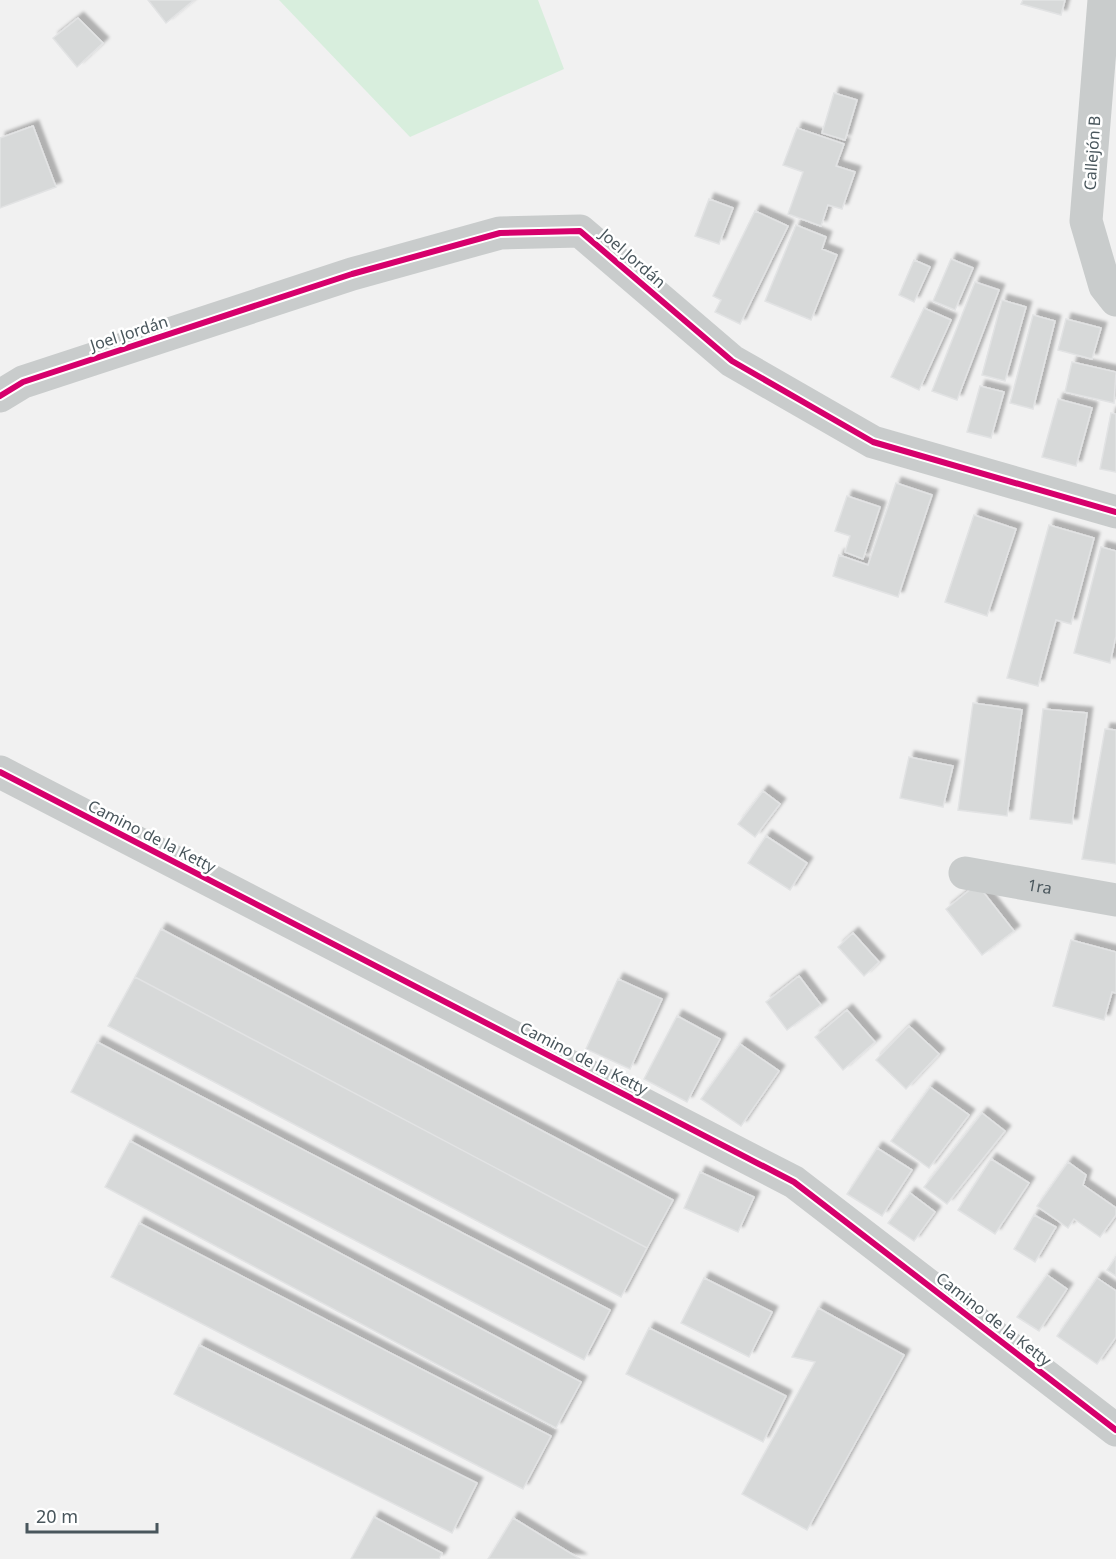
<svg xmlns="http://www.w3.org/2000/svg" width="1116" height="1559" viewBox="0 0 1116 1559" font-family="'Noto Sans',sans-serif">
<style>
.green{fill:#d8eedd}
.building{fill:#d7d9d9;stroke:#e2e3e4;stroke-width:1.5;filter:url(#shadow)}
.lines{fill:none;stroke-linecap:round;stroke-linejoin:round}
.minor{stroke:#c9cccc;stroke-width:33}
.cycleway-casing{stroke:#fff;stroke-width:10}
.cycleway{stroke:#d6006c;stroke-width:6}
.labels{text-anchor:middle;stroke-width:5;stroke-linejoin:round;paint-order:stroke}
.street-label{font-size:16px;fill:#49565c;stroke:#fff}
</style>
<defs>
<filter id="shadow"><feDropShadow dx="5.5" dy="-5.5" stdDeviation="1.5" flood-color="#0004"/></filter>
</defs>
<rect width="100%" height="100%" fill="#f1f1f1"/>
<path class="green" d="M 279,0 L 538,0 L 564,69 L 410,137 Z"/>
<path class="building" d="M 148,0 L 194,0 L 166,23 Z
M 1023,0 L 1065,0 L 1061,15 L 1021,4 Z
M 78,18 L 103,43 L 77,67 L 53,38 Z
M 834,93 L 857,100 L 845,140 L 822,133 Z
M 33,126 L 56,187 L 0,208 L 0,138 Z
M 797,128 L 844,144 L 836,166 L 855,172 L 842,209 L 828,205 L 821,226 L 788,214 L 803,172 L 783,165 Z
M 709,199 L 733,208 L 719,244 L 695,236 Z
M 755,211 L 788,226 L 740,324 L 715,312 L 721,300 L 713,296 Z
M 796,225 L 826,237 L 822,249 L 837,255 L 811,320 L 765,301 Z
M 951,259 L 973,268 L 955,310 L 933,301 Z
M 914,260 L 930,267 L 914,302 L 899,295 Z
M 975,282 L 999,290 L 957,400 L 932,391 Z
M 1002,300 L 1026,307 L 1005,381 L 982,375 Z
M 924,308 L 951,320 L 919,390 L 891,377 Z
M 1033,315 L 1055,321 L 1033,409 L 1010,403 Z
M 1066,319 L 1101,328 L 1092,359 L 1058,350 Z
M 1072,362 L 1116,372 L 1114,403 L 1065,392 Z
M 980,386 L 1004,392 L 991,438 L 967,432 Z
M 1058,399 L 1092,408 L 1076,466 L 1042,457 Z
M 1111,413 L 1116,414 L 1116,472 L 1100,469 Z
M 896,483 L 932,495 L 898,597 L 833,576 L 839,555 L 868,565 Z
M 847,496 L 880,507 L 863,559 L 845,552 L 850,536 L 835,531 Z
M 974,515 L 1016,529 L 987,616 L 945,602 Z
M 1049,525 L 1094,538 L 1071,624 L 1056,620 L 1038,686 L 1007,678 Z
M 1101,547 L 1116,551 L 1116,636 L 1110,663 L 1074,653 Z
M 973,703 L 1022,710 L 1007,816 L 958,810 Z
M 1043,709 L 1087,713 L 1072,824 L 1030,819 Z
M 1105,729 L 1116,730 L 1116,864 L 1082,859 Z
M 909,757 L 953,766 L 943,807 L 900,798 Z
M 763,791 L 780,804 L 755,837 L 738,824 Z
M 766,836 L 807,863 L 790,890 L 748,863 Z
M 977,884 L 1014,931 L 982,955 L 946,909 Z
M 161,929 L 673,1200 L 647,1248 L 135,977 Z
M 853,933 L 879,962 L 864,976 L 838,947 Z
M 1071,940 L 1116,952 L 1116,993 L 1112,992 L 1104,1020 L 1053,1006 Z
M 799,976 L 821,1005 L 787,1030 L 766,1002 Z
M 135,977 L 647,1248 L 621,1297 L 108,1026 Z
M 618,979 L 662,999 L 630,1069 L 586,1049 Z
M 847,1010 L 875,1042 L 843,1070 L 815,1037 Z
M 677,1016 L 720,1039 L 687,1102 L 644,1079 Z
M 909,1026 L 939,1054 L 906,1089 L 876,1060 Z
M 97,1042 L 610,1310 L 584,1360 L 71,1092 Z
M 740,1044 L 779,1071 L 741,1126 L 701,1099 Z
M 930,1087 L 969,1115 L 929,1168 L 891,1141 Z
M 982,1113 L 1005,1131 L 947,1204 L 924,1187 Z
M 130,1141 L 581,1382 L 556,1428 L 105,1187 Z
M 877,1148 L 912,1170 L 882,1216 L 847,1194 Z
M 991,1159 L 1029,1183 L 995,1234 L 958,1210 Z
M 1068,1162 L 1086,1175 L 1083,1185 L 1116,1208 L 1116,1215 L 1100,1237 L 1074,1219 L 1068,1228 L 1037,1206 Z
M 700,1172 L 754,1197 L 738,1232 L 684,1208 Z
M 910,1193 L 935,1212 L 914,1241 L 888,1223 Z
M 1034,1215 L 1056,1227 L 1035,1262 L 1014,1249 Z
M 139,1223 L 551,1436 L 523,1489 L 111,1277 Z
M 1116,1257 L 1116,1276 L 1107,1270 Z
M 1047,1275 L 1067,1289 L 1039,1331 L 1017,1317 Z
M 704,1278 L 772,1312 L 749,1357 L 681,1323 Z
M 1097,1278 L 1116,1291 L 1116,1337 L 1097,1364 L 1057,1336 Z
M 818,1308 L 904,1355 L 807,1530 L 742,1494 L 815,1362 L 792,1357 Z
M 649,1328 L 786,1396 L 763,1442 L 626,1374 Z
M 199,1345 L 477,1483 L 452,1533 L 174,1394 Z
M 374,1517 L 442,1553 L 439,1559 L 351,1559 Z
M 513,1518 L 580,1559 L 488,1559 Z"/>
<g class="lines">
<g class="minor">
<path d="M 1104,0 L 1086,221 L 1105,286 L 1116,300"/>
<path d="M 0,396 L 23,382 L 352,274 L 500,233 L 580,231 L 732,361 L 873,442 L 1116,512"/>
<path d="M 0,772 L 794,1182 L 1116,1430"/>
<path id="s1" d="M 965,873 L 1116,900"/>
</g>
<g class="cycleway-casing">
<path id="cycleway" d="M 0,396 L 23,382 L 352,274 L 500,233 L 580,231 L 732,361 L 873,442 L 1116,512
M 0,772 L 794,1182 L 1116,1430"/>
</g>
<use href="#cycleway" class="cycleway"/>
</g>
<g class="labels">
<g class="street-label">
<text transform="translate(1092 153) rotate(-86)" y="6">Callejón B</text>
<text transform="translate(633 258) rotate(41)" y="6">Joel Jordán</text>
<text transform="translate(129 333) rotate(-18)" y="6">Joel Jordán</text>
<text transform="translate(152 836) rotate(27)" y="6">Camino de la Ketty</text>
<text dy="6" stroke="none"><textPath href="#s1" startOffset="76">1ra</textPath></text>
<text transform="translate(584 1058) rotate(27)" y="6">Camino de la Ketty</text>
<text transform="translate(994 1319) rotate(38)" y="6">Camino de la Ketty</text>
</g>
</g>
<path d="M27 1523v9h130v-9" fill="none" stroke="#49565c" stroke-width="3"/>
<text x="36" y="1523" font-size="18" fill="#49565c" stroke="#ffffff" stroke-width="4.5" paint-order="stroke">20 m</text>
</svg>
